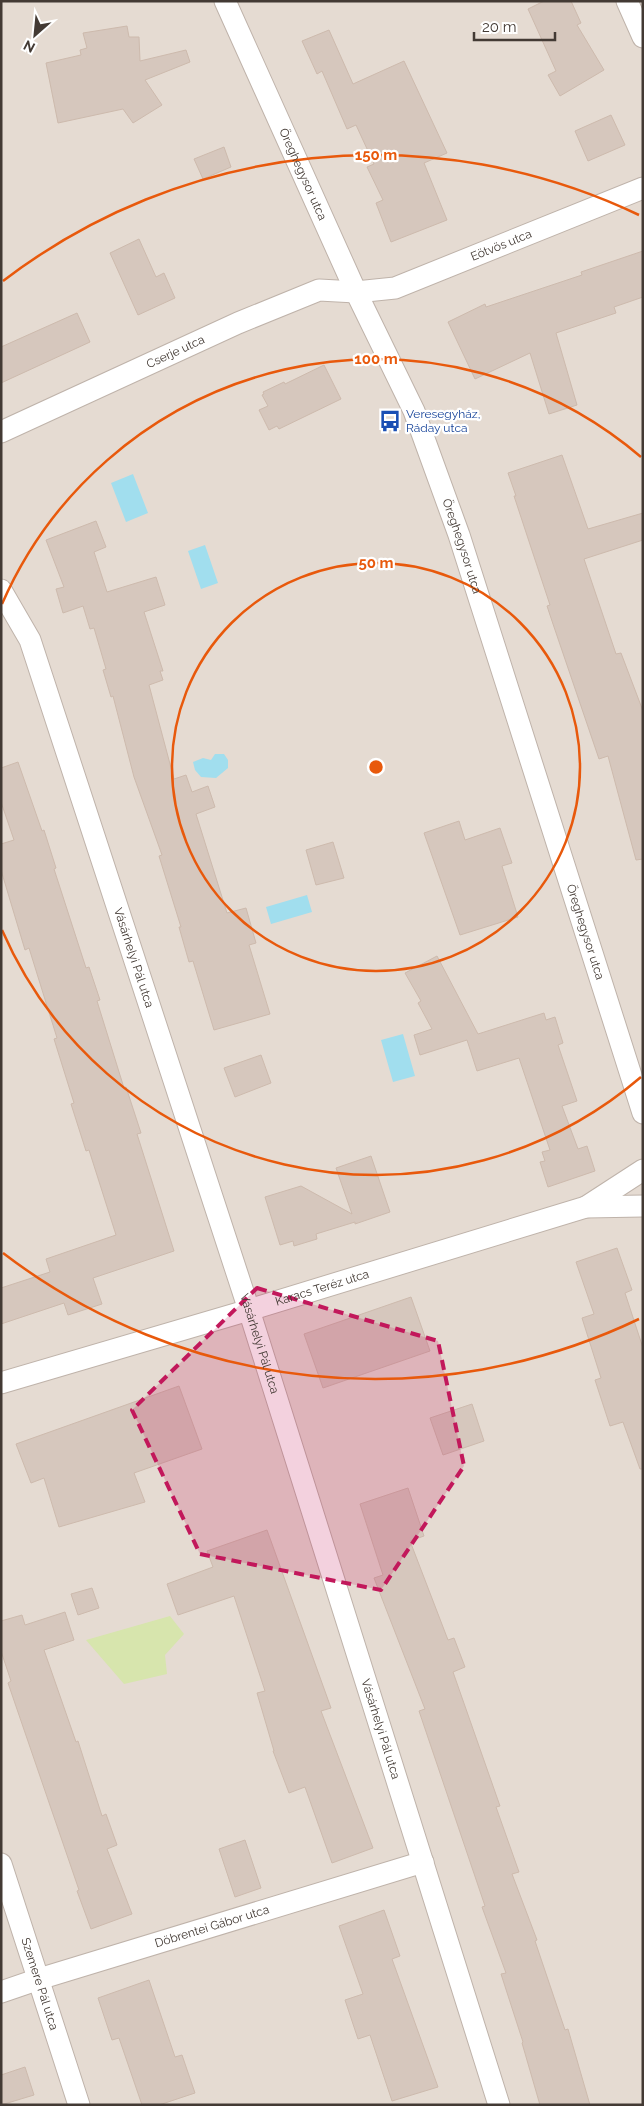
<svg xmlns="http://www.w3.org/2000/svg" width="644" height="2106" viewBox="0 0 644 2106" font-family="Raleway,sans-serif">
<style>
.residential{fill:#e5dbd2}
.green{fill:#d7e5ad}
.water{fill:#a1deee}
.building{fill:#d6c7bd;stroke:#cdbaad}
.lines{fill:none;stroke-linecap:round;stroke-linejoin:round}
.minor-casing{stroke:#bfb3aa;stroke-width:23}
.minor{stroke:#fff;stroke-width:21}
.marked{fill:#c2185b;fill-opacity:0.2;stroke:#c2185b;stroke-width:4;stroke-dasharray:10 6;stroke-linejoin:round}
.ring{fill:none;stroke:#e8590c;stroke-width:2.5}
.labels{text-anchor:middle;stroke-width:4.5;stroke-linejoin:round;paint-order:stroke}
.street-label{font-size:12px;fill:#433a34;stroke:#fff}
.transit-label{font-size:12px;fill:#164399;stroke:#fff;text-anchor:start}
.centre{fill:#e8590c;stroke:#fff;stroke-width:2.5}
.ring-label{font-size:15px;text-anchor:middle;font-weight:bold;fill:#e8590c;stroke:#fff;stroke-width:4.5;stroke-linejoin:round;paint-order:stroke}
</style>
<rect width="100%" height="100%" fill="#f1ebe4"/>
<path class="residential" d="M 1,1 L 643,1 L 643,2105 L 1,2105 Z"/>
<path class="green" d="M 170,1616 L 184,1634 L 165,1655 L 167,1674 L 124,1684 L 86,1640 Z"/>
<path class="water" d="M 133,474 L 148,513 L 126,522 L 111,483 Z
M 205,545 L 218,583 L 201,589 L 188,551 Z
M 215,754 L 224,754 L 228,760 L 228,768 L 216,778 L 201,777 L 195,770 L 193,762 L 203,758 L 211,760 Z
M 307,895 L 312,912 L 271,924 L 266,907 Z
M 403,1034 L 415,1076 L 393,1082 L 381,1040 Z"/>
<path class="building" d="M 544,1 L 571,1 L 581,23 L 577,25 L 604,70 L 560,96 L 548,75 L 556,71 L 528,9 Z
M 127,26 L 129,37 L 139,37 L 140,61 L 186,50 L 190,62 L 145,80 L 162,105 L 133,123 L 123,109 L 58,123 L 46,63 L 81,55 L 80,50 L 87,48 L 83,33 Z
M 329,30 L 353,84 L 404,61 L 447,153 L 424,163 L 447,220 L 391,242 L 376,203 L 383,200 L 367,167 L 374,164 L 356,125 L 347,129 L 322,71 L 317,74 L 302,41 Z
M 611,115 L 625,145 L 588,161 L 575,131 Z
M 224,147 L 231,167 L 203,179 L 194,159 Z
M 139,239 L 156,277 L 164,273 L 175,298 L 138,315 L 110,253 Z
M 643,251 L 643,297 L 614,307 L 616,313 L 556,333 L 577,405 L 549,414 L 530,353 L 475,379 L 448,322 L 485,304 L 486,307 L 582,275 L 581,272 Z
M 77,313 L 90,342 L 1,383 L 1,347 Z
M 324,365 L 341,399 L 279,429 L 277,426 L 269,430 L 259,410 L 268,406 L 262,395 L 264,394 L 263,392 L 284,382 L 285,384 Z
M 562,455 L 588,529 L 643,513 L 643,540 L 584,559 L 616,654 L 621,653 L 643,711 L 643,859 L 636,860 L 608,756 L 599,759 L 553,624 L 547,606 L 550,605 L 514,496 L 516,496 L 508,473 Z
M 96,521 L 106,547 L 94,552 L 107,592 L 156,577 L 165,605 L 144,612 L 163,671 L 160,671 L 163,680 L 149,685 L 174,779 L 186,775 L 192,792 L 208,786 L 215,807 L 196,814 L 227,913 L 246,908 L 256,943 L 249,945 L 270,1014 L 214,1030 L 193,961 L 189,962 L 179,927 L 181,927 L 159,856 L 162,855 L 134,777 L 113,696 L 111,697 L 103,670 L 106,669 L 94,628 L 90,629 L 83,606 L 63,613 L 56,589 L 64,587 L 46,540 Z
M 18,762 L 42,831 L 44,830 L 56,868 L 54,869 L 86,968 L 89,967 L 100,1000 L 97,1001 L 124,1088 L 126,1087 L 141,1133 L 137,1134 L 174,1251 L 93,1278 L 102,1304 L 68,1315 L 64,1303 L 1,1324 L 1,1288 L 50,1272 L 46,1259 L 116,1235 L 89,1150 L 86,1151 L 71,1104 L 74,1103 L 54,1039 L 57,1038 L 29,948 L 25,950 L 1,870 L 1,844 L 14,840 L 1,802 L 1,768 Z
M 459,821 L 465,840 L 500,828 L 512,863 L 502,866 L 518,917 L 460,935 L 424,833 Z
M 333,842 L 344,878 L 316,885 L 306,850 Z
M 437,956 L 478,1034 L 544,1013 L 546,1020 L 555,1017 L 563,1043 L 558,1045 L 577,1101 L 562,1106 L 578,1149 L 587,1146 L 595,1171 L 548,1187 L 540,1162 L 545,1161 L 542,1152 L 550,1150 L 519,1058 L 477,1071 L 467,1040 L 420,1055 L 414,1035 L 432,1029 L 418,1003 L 421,1001 L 405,973 Z
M 261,1055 L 271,1083 L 235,1097 L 224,1068 Z
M 371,1156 L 390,1212 L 355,1224 L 355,1222 L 316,1234 L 317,1239 L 294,1246 L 293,1241 L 280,1245 L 265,1197 L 301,1186 L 352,1214 L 336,1168 Z
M 617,1248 L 632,1290 L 625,1293 L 643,1348 L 643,1469 L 640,1469 L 623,1422 L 610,1426 L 595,1380 L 601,1378 L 582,1318 L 594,1314 L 576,1262 Z
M 411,1297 L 430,1351 L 323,1388 L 304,1334 Z
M 179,1386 L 202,1449 L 134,1473 L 145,1502 L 59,1527 L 44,1478 L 31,1483 L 16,1444 Z
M 472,1404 L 484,1441 L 443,1455 L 430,1418 Z
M 408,1488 L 424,1536 L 410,1541 L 448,1640 L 454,1638 L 465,1667 L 453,1672 L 500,1806 L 496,1807 L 519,1872 L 512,1874 L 537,1940 L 535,1941 L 565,2030 L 568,2029 L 590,2105 L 540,2105 L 522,2043 L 523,2042 L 501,1974 L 506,1973 L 482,1907 L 485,1906 L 419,1711 L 425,1709 L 374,1578 L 383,1575 L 360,1504 Z
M 267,1530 L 331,1708 L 321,1711 L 373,1848 L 332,1863 L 305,1787 L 289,1793 L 273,1751 L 274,1751 L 257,1693 L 265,1691 L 234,1596 L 178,1615 L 167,1584 L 213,1567 L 207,1551 Z
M 92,1588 L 99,1608 L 78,1615 L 71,1594 Z
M 65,1612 L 74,1640 L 44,1650 L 76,1742 L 78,1741 L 102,1816 L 106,1814 L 117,1845 L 107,1849 L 132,1914 L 91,1929 L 77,1891 L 79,1890 L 8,1683 L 11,1681 L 1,1651 L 1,1621 L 22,1615 L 25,1625 Z
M 245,1840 L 261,1888 L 235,1897 L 219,1849 Z
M 384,1910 L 400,1956 L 392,1959 L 438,2087 L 392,2101 L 370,2035 L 358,2039 L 345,2000 L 363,1994 L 339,1926 Z
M 149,1980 L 175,2057 L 182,2055 L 195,2093 L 159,2105 L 142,2105 L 119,2038 L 112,2040 L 98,1998 Z
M 25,2067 L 34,2095 L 1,2105 L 1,2075 Z"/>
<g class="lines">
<g class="minor-casing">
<g id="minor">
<path id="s1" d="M 225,1 L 356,292 L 414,411 L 459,535 L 643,1113"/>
<path d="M 627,1 L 643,37"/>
<path id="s2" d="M 1,432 L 238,323 L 319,290 L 356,292 L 395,288 L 643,188"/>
<path id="s3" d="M 1,590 L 30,640 L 249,1310 L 499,2105"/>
<path d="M 586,1207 L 643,1170"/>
<path id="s4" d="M 1,1383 L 249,1310 L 586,1207 L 643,1206"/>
<path id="s5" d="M 1,1864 L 79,2105"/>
<path id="s6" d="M 1,1992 L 39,1979 L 423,1862"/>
</g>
</g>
<use href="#minor" class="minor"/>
</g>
<path class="marked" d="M 257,1288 L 438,1341 L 464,1466 L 381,1590 L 200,1554 L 132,1410 Z"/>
<g class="ring">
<circle cx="376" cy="767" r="204"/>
<path d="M641 1077A408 408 0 0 1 2 930M2 604A408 408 0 0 1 641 457"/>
<path d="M639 1319A612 612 0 0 1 3 1253M3 281A612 612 0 0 1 639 215"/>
</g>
<defs>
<g id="bus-bare" transform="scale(1.725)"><path d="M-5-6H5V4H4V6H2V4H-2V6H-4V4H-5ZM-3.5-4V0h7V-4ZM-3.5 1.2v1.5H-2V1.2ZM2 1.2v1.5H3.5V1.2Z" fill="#1a4fb4" stroke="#fff" stroke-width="2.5" paint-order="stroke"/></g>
</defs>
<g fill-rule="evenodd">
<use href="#bus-bare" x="390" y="421"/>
</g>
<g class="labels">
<g class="street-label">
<text dy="4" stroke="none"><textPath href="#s1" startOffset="190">Öreghegysor utca</textPath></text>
<text dy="4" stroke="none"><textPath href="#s2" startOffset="539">Eötvös utca</textPath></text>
<text dy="4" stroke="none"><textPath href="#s2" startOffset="192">Cserje utca</textPath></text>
<text dy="4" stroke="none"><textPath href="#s1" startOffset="595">Öreghegysor utca</textPath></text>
<text dy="4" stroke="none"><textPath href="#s1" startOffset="1000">Öreghegysor utca</textPath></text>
<text dy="4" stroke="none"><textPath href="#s3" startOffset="392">Vásárhelyi Pál utca</textPath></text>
<text dy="4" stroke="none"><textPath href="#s4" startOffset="335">Karacs Teréz utca</textPath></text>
<text dy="4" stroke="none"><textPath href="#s3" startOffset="798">Vásárhelyi Pál utca</textPath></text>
<text dy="4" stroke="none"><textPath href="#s3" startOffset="1202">Vásárhelyi Pál utca</textPath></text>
<text dy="4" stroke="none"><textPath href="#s6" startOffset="221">Döbrentei Gábor utca</textPath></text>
<text dy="4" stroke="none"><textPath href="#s5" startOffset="126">Szemere Pál utca</textPath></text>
</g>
<g class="transit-label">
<text x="406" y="418">Veresegyház,<tspan x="406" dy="14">Ráday utca</tspan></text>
</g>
</g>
<circle cx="376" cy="767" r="8" class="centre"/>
<g class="ring-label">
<text x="376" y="160">150 m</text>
<text x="376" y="364">100 m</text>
<text x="376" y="568">50 m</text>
</g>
<rect width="644" height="2106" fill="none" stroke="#433a34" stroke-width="5"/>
<g transform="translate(35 35) rotate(207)" stroke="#ffffff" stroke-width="4" paint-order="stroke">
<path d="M0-4L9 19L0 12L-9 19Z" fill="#433a34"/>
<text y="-8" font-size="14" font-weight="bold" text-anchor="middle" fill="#433a34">N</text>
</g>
<path d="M474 32v8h81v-8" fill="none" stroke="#433a34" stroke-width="2.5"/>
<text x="482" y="32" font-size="15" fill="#433a34" stroke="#ffffff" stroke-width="4" paint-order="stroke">20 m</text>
</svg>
